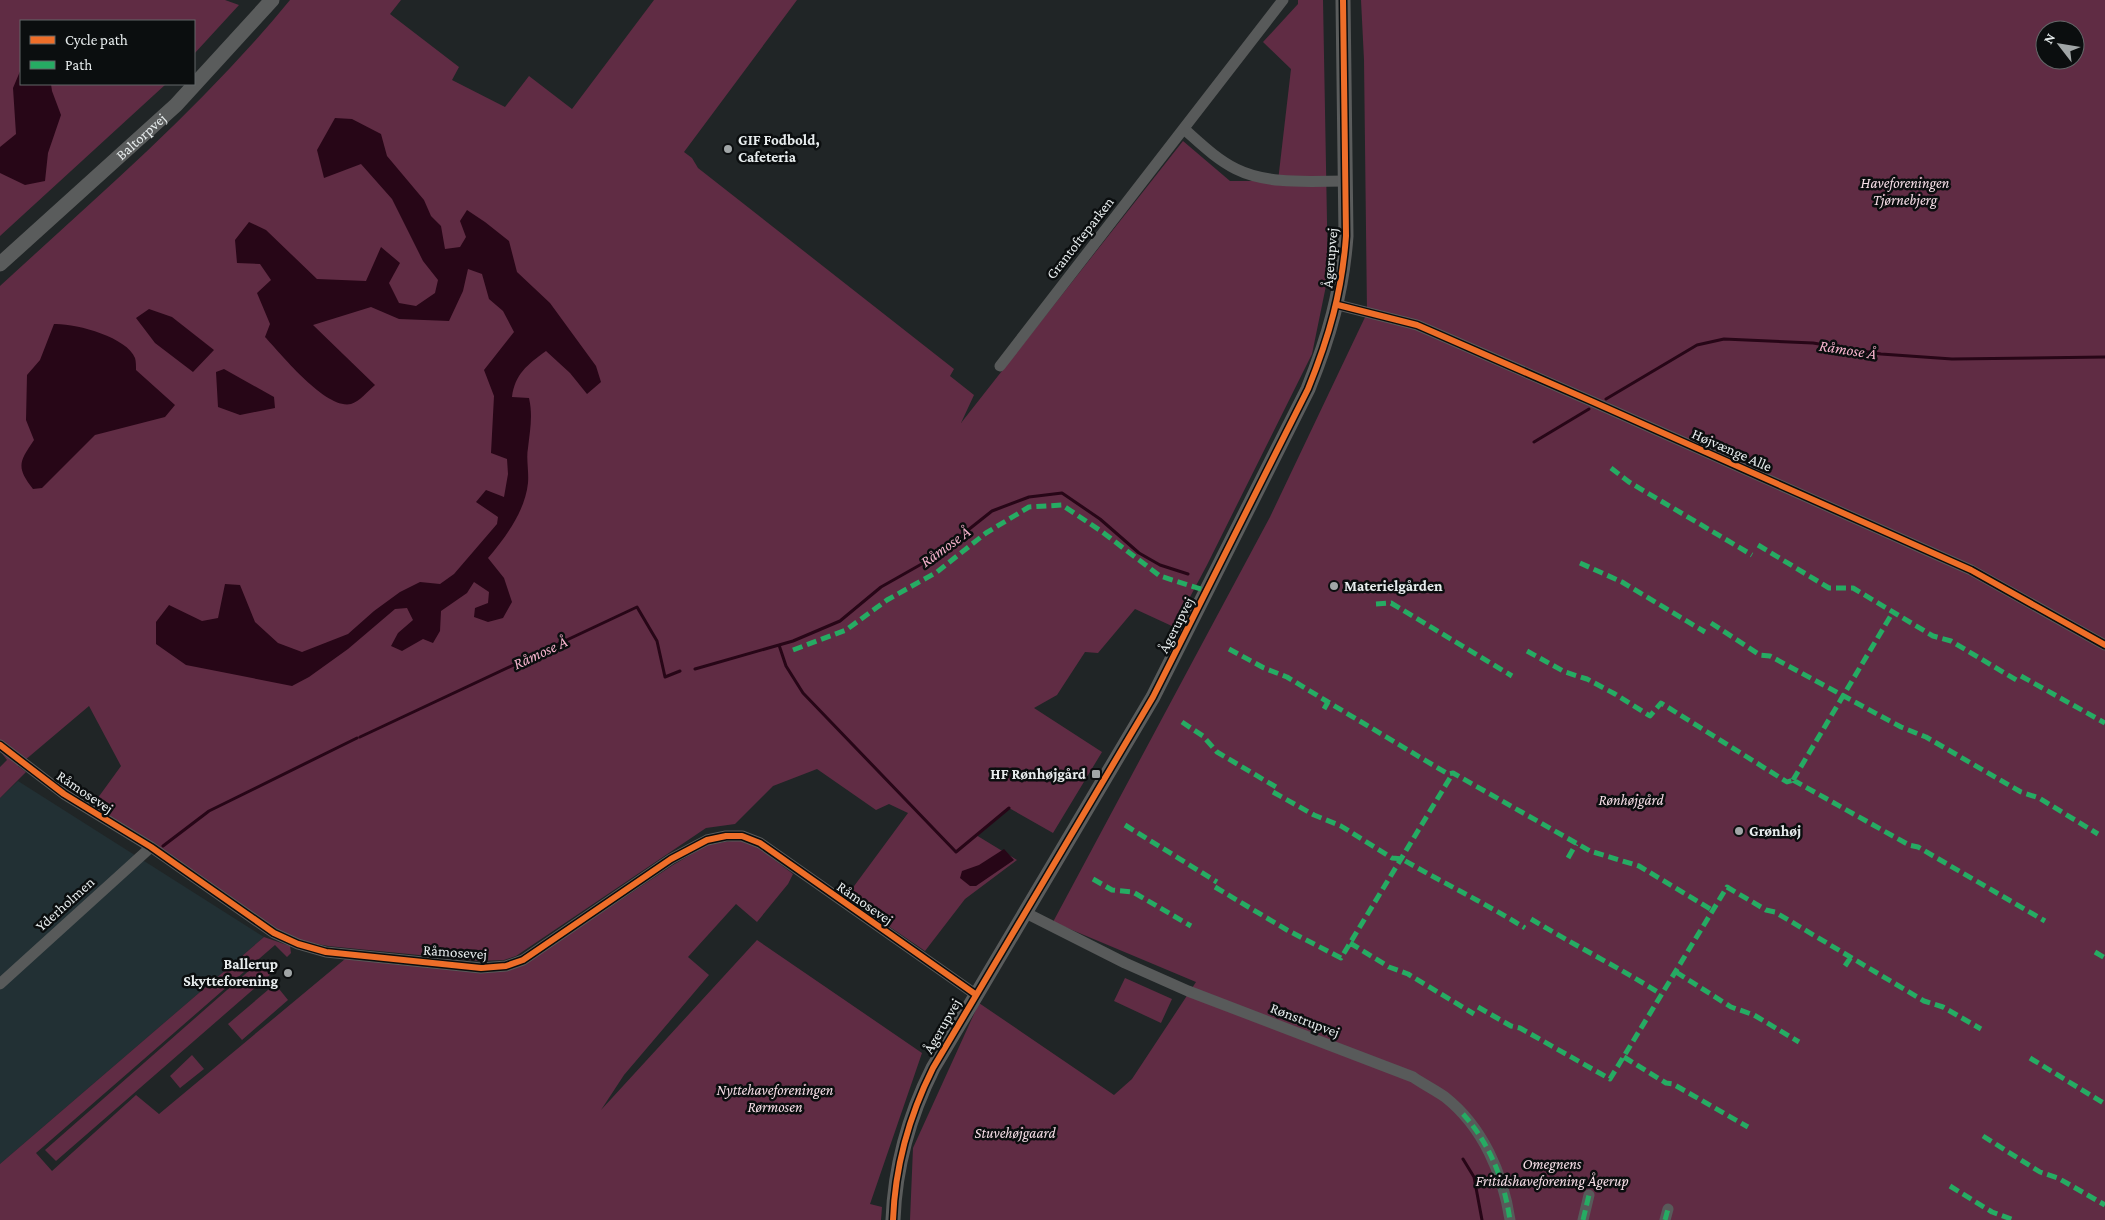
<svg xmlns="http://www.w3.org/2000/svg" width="2105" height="1220" viewBox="0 0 2105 1220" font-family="'Crimson Pro',serif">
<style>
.built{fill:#223034}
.green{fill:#602c44;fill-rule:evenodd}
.water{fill:#270617}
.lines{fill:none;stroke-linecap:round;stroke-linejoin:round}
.stream{stroke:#270617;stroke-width:3}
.street{stroke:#585a5a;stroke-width:11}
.secondary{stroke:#5a5c5c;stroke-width:15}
.quiet{stroke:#26ab63;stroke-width:5;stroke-dasharray:10 5;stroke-linecap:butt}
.cycleway-casing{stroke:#0b0e0f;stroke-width:9}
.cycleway{stroke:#ee6e29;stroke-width:6}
.poi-dot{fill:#a1a6a7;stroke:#0b0e0f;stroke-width:2}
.labels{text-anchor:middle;stroke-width:5;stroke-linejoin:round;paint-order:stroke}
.street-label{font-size:15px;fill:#e7eced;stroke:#0b0e0f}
.poi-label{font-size:15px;font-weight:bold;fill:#e7eced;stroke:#0b0e0f;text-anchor:start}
.park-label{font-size:15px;font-style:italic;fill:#f5dde6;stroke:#0b0e0f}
.water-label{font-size:16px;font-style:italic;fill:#f5b2cc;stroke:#0b0e0f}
</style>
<rect width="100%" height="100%" fill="#202526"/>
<path class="built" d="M 18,781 L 264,937 L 0,1164 L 0,798 Z"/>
<path class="green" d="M 0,0 L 225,0 L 239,5 L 194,54 L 194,21 L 21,21 L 21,84 L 166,84 L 0,236 Z
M 290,0 L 401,0 L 390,14 L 459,67 L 452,80 L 505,107 L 529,76 L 572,109 L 654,0 L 797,0 L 684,152 L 692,158 L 698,168 L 954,369 L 950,376 L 974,395 L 961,423 L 1183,141 L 1230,181 L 1278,181 L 1291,69 L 1263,42 L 1298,4 L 1298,0 L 1323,0 L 1328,276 L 1312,354 L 1207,565 L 1174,627 L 1135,609 L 1098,653 L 1085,652 L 1057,695 L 1034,708 L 1102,752 L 1053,833 L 1009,808 L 976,835 L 1017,860 L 965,899 L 925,951 L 846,897 L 908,813 L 889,804 L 876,810 L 817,769 L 773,786 L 735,824 L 706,828 L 516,956 L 504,960 L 479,961 L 328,946 L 301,941 L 276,929 L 92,806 L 121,766 L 89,706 L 18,766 L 26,772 L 0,798 L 0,767 L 7,760 L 0,751 L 0,286 C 100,194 204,105 290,0 Z
M 1361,0 L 2105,0 L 2105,1220 L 910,1220 L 913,1148 L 979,1003 L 1114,1095 L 1132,1079 L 1196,982 L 1053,922 L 1270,517 L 1367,313 L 1364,60 ZM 2045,30 L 2075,30 L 2075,60 L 2045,60 Z
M 739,840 L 759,848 L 793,874 L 788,884 L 757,922 L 736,904 L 688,957 L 709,975 L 624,1075 L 601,1110 L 757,940 L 922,1053 L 870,1204 L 882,1207 L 881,1220 L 0,1220 L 0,1164 L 264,937 L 290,946 L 291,953 L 287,957 L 275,945 L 36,1153 L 52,1171 L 136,1095 L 159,1114 L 345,959 L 523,965 L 673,865 L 709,844 Z
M 260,961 L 271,974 L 56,1161 L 45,1150 Z
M 1125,978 L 1172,999 L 1161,1023 L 1114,1001 Z
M 275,984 L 288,1000 L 242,1040 L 228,1024 Z
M 192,1055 L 204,1069 L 180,1088 L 170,1076 Z"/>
<path class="water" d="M 21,69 L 21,84 L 51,84 L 52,91 L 61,115 L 48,153 L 45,181 L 25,185 L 0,173 L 0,147 L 16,134 L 13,88 Z
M 335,118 L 352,119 L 381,134 L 387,156 L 424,200 L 431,216 L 441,226 L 445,249 L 460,247 L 466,237 L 460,221 L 467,210 L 485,222 L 509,241 L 517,272 L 550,303 L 596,366 L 601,382 L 587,394 L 570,373 L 546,351 C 527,365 515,374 512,397 L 529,398 C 533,416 530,430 528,448 C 526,459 529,471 528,483 C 525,511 506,537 488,558 L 504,578 L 512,602 L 503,618 L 488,622 L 474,617 L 475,608 L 488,603 L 489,592 L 474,582 L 467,593 L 441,611 L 440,631 L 433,643 L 423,639 L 402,651 L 391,646 L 398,633 L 413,620 L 407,608 L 395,609 L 348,649 L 309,677 L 292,686 L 186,665 L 156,644 L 156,622 L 169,605 L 202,621 L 218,618 L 225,584 L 240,585 L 255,622 L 278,643 L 302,652 L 348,634 L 374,611 L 400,592 L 420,582 L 440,584 L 454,574 L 497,524 L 498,517 L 476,502 L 486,490 L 504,497 L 508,474 L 507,459 L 491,453 L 494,396 L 484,370 L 514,332 L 503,311 L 489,299 L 482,274 L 468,269 L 463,291 L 449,321 L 399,319 L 371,307 L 313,325 L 375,385 C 368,391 359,402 351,404 C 326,410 281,354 265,337 L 270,324 L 257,293 L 271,280 L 260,264 L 237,263 L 235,240 L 249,222 L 266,230 L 317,279 L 366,281 L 381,247 L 400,263 L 389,283 L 399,303 L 416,306 L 435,293 L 438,280 L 423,261 L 392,199 L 361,164 L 324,178 L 317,150 Z
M 149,309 L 172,317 L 214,350 L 193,372 L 155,343 L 136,318 Z
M 54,324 C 75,323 127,337 135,358 C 136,361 136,367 136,370 L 175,405 L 165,417 L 95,435 L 42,488 L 33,489 C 16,467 19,462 34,440 L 26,420 L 27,375 L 40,360 Z
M 224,369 L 274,397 L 275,408 L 240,415 L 218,407 L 216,372 Z
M 1004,849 L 1014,860 L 976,886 L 970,886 L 960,878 L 962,871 L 979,865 Z"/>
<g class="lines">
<path class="stream" d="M 1606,399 L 1697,345 L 1724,339 L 1813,343 L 1881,354 L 1952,359 L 2105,357
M 1534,442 L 1589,409
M 779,645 L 786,666 L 803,693 L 956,852 L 1009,808
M 695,669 L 793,641 L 840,621 L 881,587 L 934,557 L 992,511 L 1029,497 L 1062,493 L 1100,519 L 1139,553 L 1160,565 L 1188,574
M 360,737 L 637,607 L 657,641 L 665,677 L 680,671
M 163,846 L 209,811 L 357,738
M 1463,1159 L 1474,1177 L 1482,1220"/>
<path class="street" d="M 1184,129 C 1200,143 1216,159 1236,169 C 1268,185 1310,181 1346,181
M 1338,305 L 1417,325 L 1591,401 L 1971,570 L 2105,645
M 1000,366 L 1283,0
M 0,745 L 64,794 L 151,847 L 274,933 L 298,944 L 326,952 L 481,968 L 506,966 L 523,960 L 671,859 L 707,840 L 726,836 L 742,836 L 760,843 L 975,994
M 1024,912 L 1125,963 L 1188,991 L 1413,1077 C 1423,1084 1435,1090 1445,1097 C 1483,1127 1503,1174 1510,1220
M 0,984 L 151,847
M 1583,1220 L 1589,1195
M 1665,1220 L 1668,1209"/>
<g class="secondary">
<path id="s1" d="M 0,264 L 176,105 L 272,0"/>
<path d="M 893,1220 C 895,1166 909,1116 933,1068 L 1153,697 L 1308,389 C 1329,337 1342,292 1346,236 L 1343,0"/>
</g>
<path class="quiet" d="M 1611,468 L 1629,482 L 1752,555
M 1758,545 L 1829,588 L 1853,588 L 1933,636 L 1951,641 L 2018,681
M 1580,563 L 1622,582 L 1705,632
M 1376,604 L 1391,603 L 1512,676
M 1711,623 L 1760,655 L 1770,656 L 1901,727 L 1926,737 L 2021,792 L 2039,798 L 2098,834
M 1229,649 L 1264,668 L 1287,677 L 1328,702
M 793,650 L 846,630 L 887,600 L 937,572 L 986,533 L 1029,507 L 1062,505 L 1101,531 L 1160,576 L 1207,591
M 1527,651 L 1565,672 L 1587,679 L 1615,694 L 1650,716 L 1661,703 L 1787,782 L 1793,780
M 2021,676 L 2105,723
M 1324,709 L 1328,702 L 1448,774 L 1453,773 L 1590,851 L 1639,866 L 1712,910
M 1182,722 L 1203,736 L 1217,752 L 1276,787
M 1793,780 L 1909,845 L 1918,847 L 2045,921
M 1793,780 L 1893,612
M 1273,792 L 1314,815 L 1341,826 L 1392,858 L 1402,859 C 1443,883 1485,903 1525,928
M 1125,825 L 1217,882
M 1568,858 L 1576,844
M 1093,879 L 1112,890 L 1133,892 L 1191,926
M 1215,887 L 1287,930 L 1341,958 L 1453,773
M 1531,919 C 1574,945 1618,967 1661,994
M 1350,943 L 1389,967 L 1408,974 L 1474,1014
M 2095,952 L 2105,958
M 1845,966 L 1851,957
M 1676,972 L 1731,1007 L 1754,1015 L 1799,1042
M 1478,1007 L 1511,1026 L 1520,1028 L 1610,1079 L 1727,887 L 1766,910 L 1775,912 L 1924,1001 L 1943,1007 L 1981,1029
M 1624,1057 L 1666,1083 L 1673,1084 L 1748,1127
M 2030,1058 L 2105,1104
M 1463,1114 C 1490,1144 1504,1180 1510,1220
M 1983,1136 L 2040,1172 L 2058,1178 L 2105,1205
M 1950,1186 L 1992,1212 L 2014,1220
M 1583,1220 L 1589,1195
M 1665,1220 L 1668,1209"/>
<g class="cycleway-casing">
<path id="cycleway" d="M 1338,305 L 1417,325 L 1591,401 L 1971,570 L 2105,645
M 0,745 L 64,794 L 151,847 L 274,933 L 298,944 L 326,952 L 481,968 L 506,966 L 523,960 L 671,859 L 707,840 L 726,836 L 742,836 L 760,843 L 975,994
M 893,1220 C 895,1166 909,1116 933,1068 L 1153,697 L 1308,389 C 1329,337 1342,292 1346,236 L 1343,0"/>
</g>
<use href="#cycleway" class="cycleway"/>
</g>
<g class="poi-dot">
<circle cx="728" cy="149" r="5"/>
<circle cx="1334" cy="586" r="5"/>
<rect x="1091" y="769" width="10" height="10" rx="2.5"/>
<circle cx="1739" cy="831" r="5"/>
<circle cx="288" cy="973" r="5"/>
</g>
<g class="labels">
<g class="street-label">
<text dy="5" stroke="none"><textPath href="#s1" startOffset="190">Baltorpvej</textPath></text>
<text transform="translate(1080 238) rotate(-52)" y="5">Grantofteparken</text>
<text transform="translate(1330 258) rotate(-85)" y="5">Ågerupvej</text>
<text transform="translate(1732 450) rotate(24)" y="5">Højvænge Alle</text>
<text transform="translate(1176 625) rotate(-63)" y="5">Ågerupvej</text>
<text transform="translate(85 792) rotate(34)" y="5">Råmosevej</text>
<text transform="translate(865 903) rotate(35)" y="5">Råmosevej</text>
<text transform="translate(65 904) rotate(-42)" y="5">Yderholmen</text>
<text transform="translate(455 952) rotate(4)" y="5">Råmosevej</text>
<text transform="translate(1305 1020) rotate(21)" y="5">Rønstrupvej</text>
<text transform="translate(942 1026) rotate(-60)" y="5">Ågerupvej</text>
</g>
<g class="poi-label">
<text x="738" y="145">GIF Fodbold,<tspan x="738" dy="17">Cafeteria</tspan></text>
<text x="1344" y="591">Materielgården</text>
<text x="1086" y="779" text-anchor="end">HF Rønhøjgård</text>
<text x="1749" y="836">Grønhøj</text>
<text x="278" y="969" text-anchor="end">Ballerup<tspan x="278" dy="17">Skytteforening</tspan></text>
</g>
<g class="park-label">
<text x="1905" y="188">Haveforeningen<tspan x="1905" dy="17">Tjørnebjerg</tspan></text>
<text x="1631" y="805">Rønhøjgård</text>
<text x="775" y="1095">Nyttehaveforeningen<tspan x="775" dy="17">Rørmosen</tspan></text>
<text x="1015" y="1138">Stuvehøjgaard</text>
<text x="1552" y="1169">Omegnens<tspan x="1552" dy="17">Fritidshaveforening Ågerup</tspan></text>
</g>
<g class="water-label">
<text transform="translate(1848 349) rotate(9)" y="6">Råmose Å</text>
<text transform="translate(945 546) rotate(-36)" y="6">Råmose Å</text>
<text transform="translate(540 652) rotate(-25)" y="6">Råmose Å</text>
</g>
</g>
<rect x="20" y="20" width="175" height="65" fill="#0b0e0f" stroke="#636768"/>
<rect x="30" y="36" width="25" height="8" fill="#ee6e29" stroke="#636768"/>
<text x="65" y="45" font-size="15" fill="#e7eced">Cycle path</text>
<rect x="30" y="61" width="25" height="8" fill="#26ab63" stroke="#636768"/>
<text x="65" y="70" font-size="15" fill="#e7eced">Path</text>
<g transform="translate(2060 45) rotate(301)"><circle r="24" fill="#0b0e0f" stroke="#636768"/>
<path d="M0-4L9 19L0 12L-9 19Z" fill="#a1a6a7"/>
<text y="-8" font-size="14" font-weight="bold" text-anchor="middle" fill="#e7eced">N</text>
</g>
</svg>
